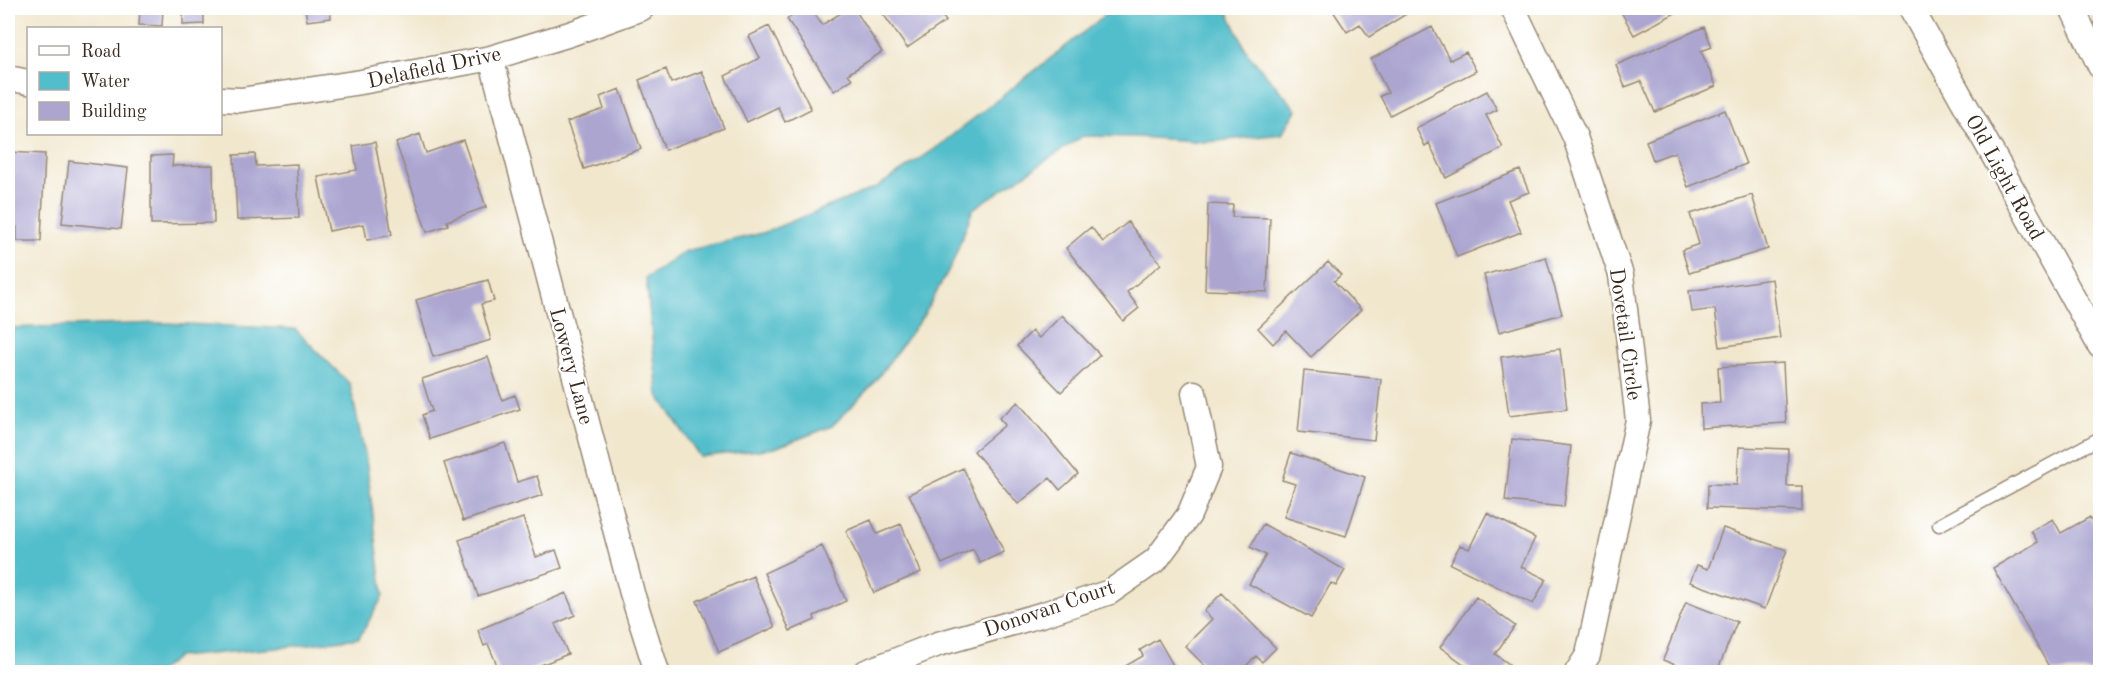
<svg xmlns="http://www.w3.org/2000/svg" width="2108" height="680" viewBox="0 0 2108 680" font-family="'Old Standard TT',serif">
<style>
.water{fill:#52becb;stroke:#467474;stroke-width:1.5}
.building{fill:#aba5d0}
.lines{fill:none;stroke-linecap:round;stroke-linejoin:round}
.service-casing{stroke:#968876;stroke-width:15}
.minor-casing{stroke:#968876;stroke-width:27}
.service{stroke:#fff;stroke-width:12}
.minor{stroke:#fff;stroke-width:24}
.labels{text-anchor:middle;stroke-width:4.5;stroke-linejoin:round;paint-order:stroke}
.street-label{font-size:21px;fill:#3b2a1e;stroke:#fff}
</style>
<rect width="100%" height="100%" fill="#fff"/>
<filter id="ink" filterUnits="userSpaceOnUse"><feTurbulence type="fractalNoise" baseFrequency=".0167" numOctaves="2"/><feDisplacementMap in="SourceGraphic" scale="12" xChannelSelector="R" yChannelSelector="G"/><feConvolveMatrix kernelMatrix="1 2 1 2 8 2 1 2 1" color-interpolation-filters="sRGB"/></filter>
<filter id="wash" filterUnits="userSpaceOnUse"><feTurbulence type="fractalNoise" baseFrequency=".008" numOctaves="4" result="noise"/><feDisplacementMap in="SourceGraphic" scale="24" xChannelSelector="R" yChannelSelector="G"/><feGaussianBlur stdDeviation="1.35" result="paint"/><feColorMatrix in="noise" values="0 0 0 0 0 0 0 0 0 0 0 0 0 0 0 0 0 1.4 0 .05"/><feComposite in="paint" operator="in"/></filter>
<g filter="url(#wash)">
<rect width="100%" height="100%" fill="#f1e7cd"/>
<path class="water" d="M 1112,8 L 1226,8 L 1248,54 L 1297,110 L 1282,134 L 1207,142 L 1138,137 L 1083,136 L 973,209 L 952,264 L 923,316 L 873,384 L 832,426 L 775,448 L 700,457 L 658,395 L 646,278 L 686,251 L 763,233 L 877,187 L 932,151 L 1093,25 Z
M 163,323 L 295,329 L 350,384 L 367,466 L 383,596 L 359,638 L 276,648 L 177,657 L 158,672 L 8,672 L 8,328 Z"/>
<g id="blocks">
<path class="building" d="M 140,8 L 163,8 L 162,26 L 139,25 Z
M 183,8 L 204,8 L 204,24 L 183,25 Z
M 305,8 L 330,8 L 331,18 L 307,21 Z
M 384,8 L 406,8 L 406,9 L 385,12 Z
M 804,8 L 811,8 L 822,25 L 849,8 L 854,8 L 882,52 L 848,74 L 852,79 L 834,91 L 787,19 Z
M 879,8 L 940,8 L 937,10 L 946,21 L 907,48 Z
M 1331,8 L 1416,8 L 1369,37 L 1360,24 L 1347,32 Z
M 1619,8 L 1680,8 L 1681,10 L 1634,35 Z
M 769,26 L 811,109 L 785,122 L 778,107 L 747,122 L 725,76 L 760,58 L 749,36 Z
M 1432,27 L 1450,60 L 1466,52 L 1476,71 L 1390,115 L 1380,96 L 1388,93 L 1371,59 Z
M 1704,27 L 1712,47 L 1701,51 L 1716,86 L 1655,112 L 1641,81 L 1625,87 L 1616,65 Z
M 666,69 L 671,83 L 702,71 L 724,128 L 665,150 L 639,80 Z
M 620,89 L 641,149 L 584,169 L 567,122 L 604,109 L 600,97 Z
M 1487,91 L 1497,110 L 1486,115 L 1503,148 L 1446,178 L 1429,143 L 1425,146 L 1416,128 Z
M 1725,110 L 1746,164 L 1688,187 L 1675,152 L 1653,160 L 1646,141 Z
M 420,134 L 426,153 L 463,140 L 486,207 L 447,221 L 448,225 L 427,232 L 396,143 Z
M 375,142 L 392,235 L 367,240 L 364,224 L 329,231 L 318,177 L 357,170 L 353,146 Z
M 8,152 L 45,154 L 41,241 L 17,241 L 17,227 L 8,227 Z
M 255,154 L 256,166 L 297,164 L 299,218 L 237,220 L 234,155 Z
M 173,155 L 172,166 L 213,165 L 214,223 L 151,224 L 151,156 Z
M 69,161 L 128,168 L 121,229 L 62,223 Z
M 1520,170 L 1529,192 L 1508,200 L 1521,232 L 1457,257 L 1436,203 Z
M 1752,195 L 1768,249 L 1689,273 L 1682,250 L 1699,244 L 1690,214 Z
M 1208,204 L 1233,205 L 1232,217 L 1270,218 L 1267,292 L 1205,290 Z
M 1128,222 L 1161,264 L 1127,292 L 1139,308 L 1123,321 L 1066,248 L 1091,227 L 1103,242 Z
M 1546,257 L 1562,314 L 1499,332 L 1484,275 Z
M 1328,262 L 1341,275 L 1334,281 L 1361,310 L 1311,357 L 1286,331 L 1273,344 L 1258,328 Z
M 1772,279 L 1780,338 L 1720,347 L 1715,309 L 1692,312 L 1689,291 Z
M 488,280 L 494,301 L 481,304 L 491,340 L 433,357 L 416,300 Z
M 1062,315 L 1100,355 L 1061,392 L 1017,346 L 1032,331 L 1039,338 Z
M 1560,349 L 1567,409 L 1509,416 L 1501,357 Z
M 488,357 L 502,400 L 515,395 L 520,409 L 430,439 L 422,415 L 432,411 L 422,379 Z
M 1783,363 L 1786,423 L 1701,428 L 1700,404 L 1720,403 L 1718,367 Z
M 1304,371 L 1381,379 L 1374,440 L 1298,432 Z
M 1018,402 L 1078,474 L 1060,490 L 1050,478 L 1018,504 L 974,451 L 1005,425 L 999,418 Z
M 1512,439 L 1571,446 L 1564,507 L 1505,501 Z
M 505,443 L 517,482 L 537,476 L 543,495 L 463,521 L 444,463 Z
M 1739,447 L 1788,449 L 1787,486 L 1802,486 L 1802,511 L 1707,508 L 1708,484 L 1737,485 Z
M 1291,453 L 1365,477 L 1346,536 L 1284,517 L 1295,484 L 1282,480 Z
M 963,468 L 1004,552 L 980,563 L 973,549 L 942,564 L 909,494 Z
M 1487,513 L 1535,538 L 1521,567 L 1546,579 L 1533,604 L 1450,564 L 1460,545 L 1469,549 Z
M 2090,517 L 2100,536 L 2100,672 L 2052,672 L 1993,568 L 2038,542 L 2031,531 L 2053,519 L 2061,533 Z
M 523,518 L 536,557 L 556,550 L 562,568 L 478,596 L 459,540 Z
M 871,520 L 877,534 L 901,524 L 921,572 L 874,593 L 846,531 Z
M 1263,524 L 1345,570 L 1336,586 L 1331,583 L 1311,618 L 1249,584 L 1266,555 L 1250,547 Z
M 1723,528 L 1787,550 L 1765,609 L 1690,582 L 1697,565 L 1708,569 Z
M 822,546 L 846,601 L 814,616 L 815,620 L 790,631 L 764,573 Z
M 753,576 L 775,627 L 719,652 L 697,601 Z
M 566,593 L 575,615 L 555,624 L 568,654 L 524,672 L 500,672 L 488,644 L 484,646 L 478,630 Z
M 1222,593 L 1276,648 L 1262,662 L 1256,656 L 1240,672 L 1211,672 L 1185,646 L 1212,619 L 1204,611 Z
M 1476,597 L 1515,626 L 1495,654 L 1509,664 L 1503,672 L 1475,672 L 1440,647 Z
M 1686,602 L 1737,622 L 1717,672 L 1693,672 L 1663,660 Z
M 1158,639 L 1177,672 L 1115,672 L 1143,656 L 1140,650 Z"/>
</g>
</g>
<g filter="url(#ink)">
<use href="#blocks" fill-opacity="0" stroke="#968876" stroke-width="1.5"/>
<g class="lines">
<g class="service-casing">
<path id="service" d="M 1939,525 L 2100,438"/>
</g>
<g class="minor-casing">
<path id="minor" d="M 1513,8 L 1575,137 L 1621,275 L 1638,420 L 1588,655 L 1577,672
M 1911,8 L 2100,346
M 2072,8 L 2100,66
M 491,58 L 632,593 L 657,672
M 8,78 L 28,82
M 220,99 L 241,100 L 361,82 L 491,58 L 570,34 L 642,8
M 866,672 L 938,644 L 1044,614 L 1110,592 L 1156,560 L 1189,515 L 1209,467 L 1194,393"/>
</g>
<use href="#service" class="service"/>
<use href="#minor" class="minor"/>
</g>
</g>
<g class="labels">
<g class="street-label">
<text transform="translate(434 67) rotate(-12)" y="7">Delafield Drive</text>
<text transform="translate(2005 177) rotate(61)" y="7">Old Light Road</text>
<text transform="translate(1626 334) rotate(82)" y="7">Dovetail Circle</text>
<text transform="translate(572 366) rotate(75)" y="7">Lowery Lane</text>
<text transform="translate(1049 608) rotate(-19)" y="7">Donovan Court</text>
</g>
</g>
<rect width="2108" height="680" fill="none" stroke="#fff" stroke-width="30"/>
<rect x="27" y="27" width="195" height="108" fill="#ffffff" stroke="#b1aaa5" stroke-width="1.5"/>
<rect x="39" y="46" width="30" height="9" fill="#ffffff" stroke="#b1aaa5" stroke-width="1.5"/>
<text x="81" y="57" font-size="18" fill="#3b2a1e">Road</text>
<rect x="39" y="72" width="30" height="18" fill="#52becb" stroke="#b1aaa5" stroke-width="1.5"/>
<text x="81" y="87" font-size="18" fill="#3b2a1e">Water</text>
<rect x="39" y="102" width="30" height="18" fill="#aba5d0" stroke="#b1aaa5" stroke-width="1.5"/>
<text x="81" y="117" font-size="18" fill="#3b2a1e">Building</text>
</svg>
